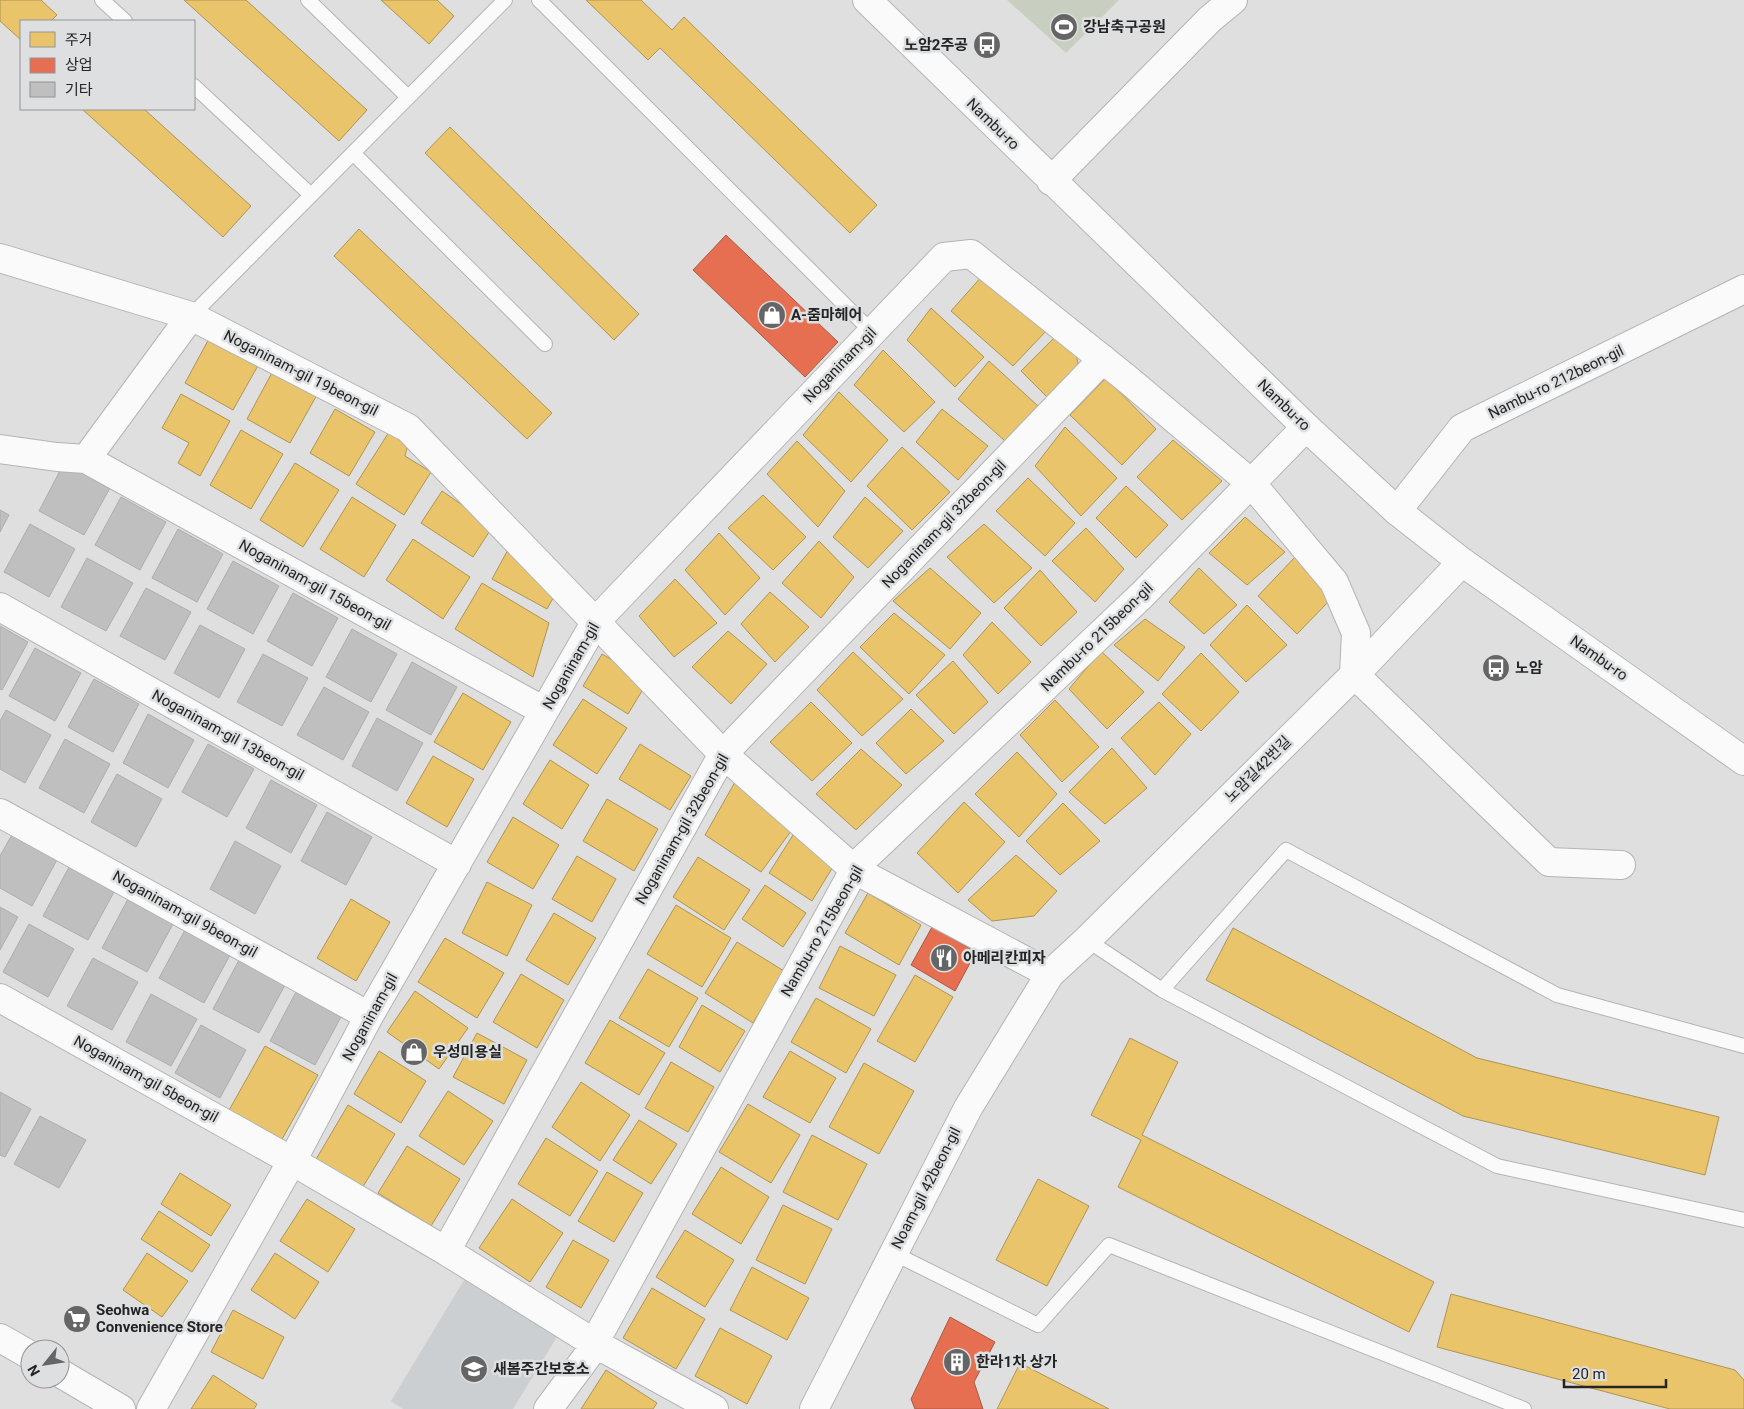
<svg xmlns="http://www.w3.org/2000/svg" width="1744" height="1409" viewBox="0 0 1744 1409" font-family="Roboto,'Noto Sans KR',sans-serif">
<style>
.built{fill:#cccfd2}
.green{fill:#c8cfc0}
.homes{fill:#e9c46a;stroke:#ae9455}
.shops{fill:#e76f51;stroke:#ac5844}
.building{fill:#c0bfbf;stroke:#aeadad}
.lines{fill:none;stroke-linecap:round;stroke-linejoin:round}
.lane-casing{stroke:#b4b4b4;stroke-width:16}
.street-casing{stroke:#b4b4b4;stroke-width:30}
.secondary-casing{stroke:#b4b4b4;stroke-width:30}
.lane{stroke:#fafafa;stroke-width:14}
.street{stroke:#fafafa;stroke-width:28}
.secondary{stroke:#fafafa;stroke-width:28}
.labels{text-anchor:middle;stroke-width:5;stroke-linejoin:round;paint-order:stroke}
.poi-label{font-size:15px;font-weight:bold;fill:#242424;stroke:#dedfe0;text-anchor:start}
.street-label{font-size:15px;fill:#242424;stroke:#dedfe0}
</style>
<rect width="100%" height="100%" fill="#dfdfdf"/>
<path class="built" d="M 464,1280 L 557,1337 L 513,1409 L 403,1409 L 391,1401 Z"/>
<path class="green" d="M 1007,0 L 1119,0 L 1066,53 Z"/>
<path class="homes" d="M 0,0 L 41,0 L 57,15 L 51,21 L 21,21 L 21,40 L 0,21 Z
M 184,0 L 246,0 L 367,110 L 339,141 Z
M 381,0 L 437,0 L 454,16 L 429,44 Z
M 586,0 L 641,0 L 672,30 L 684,17 L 877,205 L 850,233 L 660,48 L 648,60 Z
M 82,109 L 144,109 L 251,206 L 223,237 Z
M 450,127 L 639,314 L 614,340 L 425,153 Z
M 359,229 L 552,413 L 527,439 L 334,256 Z
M 983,275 L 1048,329 L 1013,366 L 951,311 Z
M 931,308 L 984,357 L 955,387 L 907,340 Z
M 211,335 L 260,362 L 233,410 L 185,383 Z
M 1057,335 L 1076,354 L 1080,373 L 1051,401 L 1021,371 Z
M 883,350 L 935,402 L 904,432 L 854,385 Z
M 989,361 L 1038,406 L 1005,441 L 958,399 Z
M 274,369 L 318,393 L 290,443 L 247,419 Z
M 1106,378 L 1156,429 L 1122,465 L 1070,415 Z
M 839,392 L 888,440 L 851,482 L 803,435 Z
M 181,394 L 230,421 L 200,476 L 178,463 L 189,443 L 162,428 Z
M 335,409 L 375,432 L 349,476 L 310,453 Z
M 942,409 L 988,446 L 958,480 L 916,442 Z
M 1065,427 L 1117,478 L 1081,516 L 1035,466 Z
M 241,430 L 283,454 L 251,509 L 210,485 Z
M 389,432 L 408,444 L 405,456 L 431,472 L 404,515 L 356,484 Z
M 1173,440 L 1222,481 L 1182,520 L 1137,477 Z
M 797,441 L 845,491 L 818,527 L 767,474 Z
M 902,447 L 950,492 L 912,530 L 867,486 Z
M 295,463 L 339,490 L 303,547 L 260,520 Z
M 1028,478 L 1075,523 L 1045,556 L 996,511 Z
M 1126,486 L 1168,525 L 1136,558 L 1096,518 Z
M 442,491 L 493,526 L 473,557 L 421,523 Z
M 763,495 L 806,537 L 773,570 L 728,528 Z
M 352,497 L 396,525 L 364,577 L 320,549 Z
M 865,497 L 903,531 L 868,568 L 833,537 Z
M 1245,517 L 1285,552 L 1247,585 L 1209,553 Z
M 984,524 L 1032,568 L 994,603 L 947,557 Z
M 1086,528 L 1124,569 L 1095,602 L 1052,561 Z
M 719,533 L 760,578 L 725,615 L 685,570 Z
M 413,539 L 470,577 L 443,619 L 386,580 Z
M 819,541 L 854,577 L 821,618 L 782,583 Z
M 510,546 L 556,593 L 547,609 L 492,579 Z
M 1296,556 L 1333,597 L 1297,634 L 1258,596 Z
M 930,568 L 981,613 L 950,649 L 893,601 Z
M 1199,568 L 1237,605 L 1204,634 L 1169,602 Z
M 1040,570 L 1077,612 L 1041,646 L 1004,608 Z
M 675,579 L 717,623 L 674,657 L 639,616 Z
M 482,583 L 549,623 L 533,677 L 455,629 Z
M 770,592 L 809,627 L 775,662 L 741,624 Z
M 1247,605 L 1287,645 L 1246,682 L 1210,645 Z
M 894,613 L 945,655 L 909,694 L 860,647 Z
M 1145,619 L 1185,647 L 1158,681 L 1114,645 Z
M 992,622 L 1031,662 L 998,694 L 963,655 Z
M 728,631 L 767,664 L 731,704 L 692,667 Z
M 1101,651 L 1144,692 L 1107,729 L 1069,689 Z
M 853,652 L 903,699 L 862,736 L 817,690 Z
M 1201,653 L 1239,692 L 1201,731 L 1162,694 Z
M 602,654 L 648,681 L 628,714 L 583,686 Z
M 953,661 L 988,702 L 954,734 L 916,695 Z
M 463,693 L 511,722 L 483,770 L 434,742 Z
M 583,699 L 627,728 L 597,774 L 553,745 Z
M 1055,700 L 1099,747 L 1062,782 L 1020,735 Z
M 811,702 L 852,743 L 812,781 L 770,742 Z
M 1159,702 L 1191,734 L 1155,775 L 1121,738 Z
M 911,709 L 944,741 L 906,774 L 876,743 Z
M 640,744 L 691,776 L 670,810 L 619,779 Z
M 1112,748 L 1147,788 L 1105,824 L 1069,792 Z
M 861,749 L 902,785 L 856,830 L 816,794 Z
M 1017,752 L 1057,794 L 1019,837 L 975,794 Z
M 433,756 L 474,779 L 447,827 L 406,803 Z
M 550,760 L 589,785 L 562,829 L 523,804 Z
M 735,782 L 794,827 L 761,872 L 705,835 Z
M 607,799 L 658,829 L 634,871 L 583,841 Z
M 964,802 L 1005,842 L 958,893 L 917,853 Z
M 1063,803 L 1100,841 L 1060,875 L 1026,841 Z
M 513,817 L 559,845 L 533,889 L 487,862 Z
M 793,835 L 836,862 L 812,901 L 769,873 Z
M 1016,855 L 1057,891 L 1034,916 L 992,921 L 968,900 Z
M 577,856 L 616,879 L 592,922 L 552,899 Z
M 698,857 L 750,890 L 724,930 L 673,897 Z
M 487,882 L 532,905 L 507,956 L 462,933 Z
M 765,885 L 806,913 L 783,947 L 742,919 Z
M 868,893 L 921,925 L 899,965 L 845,933 Z
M 351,899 L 390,922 L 356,981 L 317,958 Z
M 676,905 L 731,938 L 702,987 L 647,954 Z
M 554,913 L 596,938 L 568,985 L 526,960 Z
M 1233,928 L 1477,1058 L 1719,1117 L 1705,1175 L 1463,1116 L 1206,980 Z
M 445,938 L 504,973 L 477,1018 L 418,982 Z
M 737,942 L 784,971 L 753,1023 L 705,993 Z
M 840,946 L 896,975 L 874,1016 L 819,988 Z
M 648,969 L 698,998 L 669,1047 L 619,1018 Z
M 521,974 L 564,1000 L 537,1048 L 493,1022 Z
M 915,975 L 953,997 L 915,1062 L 877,1041 Z
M 415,991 L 468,1028 L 439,1069 L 387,1032 Z
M 816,998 L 871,1029 L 846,1073 L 791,1042 Z
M 702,1005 L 745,1031 L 720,1072 L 679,1047 Z
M 610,1020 L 665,1053 L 639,1095 L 585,1063 Z
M 477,1033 L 527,1060 L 504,1104 L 453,1077 Z
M 1130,1038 L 1178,1062 L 1142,1135 L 1434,1282 L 1409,1332 L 1118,1187 L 1141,1140 L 1091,1115 Z
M 265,1046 L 318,1075 L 281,1141 L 228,1112 Z
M 379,1051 L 426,1081 L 401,1123 L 354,1094 Z
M 790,1051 L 836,1078 L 810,1123 L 763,1097 Z
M 671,1062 L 714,1087 L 688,1132 L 645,1108 Z
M 864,1063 L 914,1091 L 879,1154 L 829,1127 Z
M 581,1082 L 630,1115 L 600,1161 L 552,1127 Z
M 448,1091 L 493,1121 L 464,1165 L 419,1136 Z
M 748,1104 L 800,1135 L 771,1183 L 719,1152 Z
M 348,1105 L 395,1134 L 361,1190 L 315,1161 Z
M 639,1120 L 677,1144 L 651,1184 L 613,1160 Z
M 812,1135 L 867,1164 L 838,1220 L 783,1192 Z
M 546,1138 L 598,1171 L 570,1216 L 518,1184 Z
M 407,1146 L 460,1179 L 431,1226 L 378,1193 Z
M 721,1167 L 769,1197 L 741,1244 L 692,1214 Z
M 607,1172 L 643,1193 L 614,1242 L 578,1221 Z
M 180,1173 L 231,1205 L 211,1236 L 161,1204 Z
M 1038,1179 L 1089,1206 L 1047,1286 L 996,1260 Z
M 307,1199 L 355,1229 L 328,1272 L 280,1241 Z
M 512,1199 L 563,1233 L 530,1282 L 479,1248 Z
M 783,1205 L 832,1229 L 805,1284 L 756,1260 Z
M 159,1211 L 210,1245 L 192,1272 L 141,1239 Z
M 685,1230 L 734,1260 L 705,1307 L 656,1277 Z
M 573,1240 L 609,1260 L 581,1308 L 546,1287 Z
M 147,1253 L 188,1281 L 162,1317 L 123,1290 Z
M 275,1253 L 319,1282 L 295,1319 L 251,1290 Z
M 752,1267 L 809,1298 L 787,1340 L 730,1310 Z
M 652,1288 L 705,1319 L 676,1369 L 623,1338 Z
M 1451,1294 L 1735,1370 L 1744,1380 L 1744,1409 L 1670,1409 L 1437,1347 Z
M 233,1310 L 284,1337 L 263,1379 L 211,1352 Z
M 720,1328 L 772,1356 L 747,1404 L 695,1376 Z
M 1020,1363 L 1109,1409 L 997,1409 Z
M 606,1370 L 657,1403 L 653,1409 L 581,1409 Z
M 213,1375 L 257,1404 L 254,1409 L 191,1409 Z"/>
<path class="shops" d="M 726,235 L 838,342 L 805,377 L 693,270 Z
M 932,927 L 976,952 L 955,991 L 911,965 Z
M 950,1317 L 995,1342 L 974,1382 L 983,1409 L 915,1409 L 911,1399 Z"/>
<path class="building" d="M 64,463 L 110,488 L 84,535 L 39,511 Z
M 121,497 L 166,522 L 140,570 L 95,545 Z
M 0,510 L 9,515 L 0,532 Z
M 30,524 L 75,549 L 49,597 L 4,572 Z
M 178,529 L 223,554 L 197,602 L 152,578 Z
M 87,558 L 133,583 L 106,631 L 61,607 Z
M 233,561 L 279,586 L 253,634 L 207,609 Z
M 146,588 L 191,612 L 165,660 L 120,636 Z
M 293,593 L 338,618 L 312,666 L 267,641 Z
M 200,625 L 245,649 L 219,698 L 174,673 Z
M 0,626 L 28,642 L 2,690 L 0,689 Z
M 352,629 L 397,654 L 371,702 L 326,677 Z
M 35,648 L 81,673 L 55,721 L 9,696 Z
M 263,654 L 308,678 L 282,726 L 237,702 Z
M 412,662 L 457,687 L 431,735 L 386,710 Z
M 94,679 L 139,704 L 113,752 L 68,727 Z
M 324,687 L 369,712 L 343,760 L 297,735 Z
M 6,710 L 51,735 L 25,783 L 0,769 L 0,721 Z
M 148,714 L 194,740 L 168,788 L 123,763 Z
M 377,718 L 423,743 L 397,791 L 352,766 Z
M 65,739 L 110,764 L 84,813 L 39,788 Z
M 208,744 L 254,769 L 227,817 L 182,792 Z
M 117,774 L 162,799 L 136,847 L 91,822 Z
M 271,780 L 317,805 L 291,853 L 246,828 Z
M 327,812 L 372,837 L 346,885 L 301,861 Z
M 13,833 L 58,858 L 32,906 L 0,888 L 0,856 Z
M 235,841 L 281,866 L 255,914 L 210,889 Z
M 69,867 L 114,892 L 88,940 L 43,916 Z
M 128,899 L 173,924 L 147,972 L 102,948 Z
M 0,907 L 18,917 L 0,950 Z
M 29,924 L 74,949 L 48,997 L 3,972 Z
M 185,930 L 230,955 L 204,1003 L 159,978 Z
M 93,958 L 138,982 L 112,1030 L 67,1006 Z
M 239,960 L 285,985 L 259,1033 L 213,1009 Z
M 296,992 L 341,1017 L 315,1065 L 270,1041 Z
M 151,994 L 197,1019 L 171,1066 L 126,1042 Z
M 201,1025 L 246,1050 L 220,1098 L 175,1073 Z
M 0,1092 L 31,1109 L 5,1157 L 0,1155 Z
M 40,1116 L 86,1140 L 59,1188 L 14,1164 Z"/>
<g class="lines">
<g class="lane-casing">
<path id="lane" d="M 102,0 L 125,21
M 308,0 L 408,97
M 539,0 L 872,332
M 194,86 L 311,195
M 353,153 L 545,344
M 191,316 L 505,0
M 1087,940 L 1162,990 L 1497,1166 L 1744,1220
M 1162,990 L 1286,850 L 1557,995 L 1744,1046
M 893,1253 L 1038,1325 L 1109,1245 L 1524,1409"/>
</g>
<g class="street-casing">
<path id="street" d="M 0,258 L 191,316
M 0,449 L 57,457 L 86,459 L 191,316 L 408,428 L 723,754 L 855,870 L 1050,974
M 86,459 L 544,711
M 1397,511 L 1462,428 L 1744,289
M 0,607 L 457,864
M 0,813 L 369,1016
M 0,998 L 292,1161 L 446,1251 L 594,1343 L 714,1409
M 446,1251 L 723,754 L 1103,359
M 0,1338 L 30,1355
M 60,1373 L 121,1409
M 151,1409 L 292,1161 L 369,1016 L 596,621 L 944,257 L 971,254 L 1126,378 L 1251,483 L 1334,582 L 1356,633 L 1354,674 L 1549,862 L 1621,865
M 548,1409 L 586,1358 L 857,865 L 1143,594 L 1306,427
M 814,1409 L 968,1108 L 1050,974 L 1087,940 L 1363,666 L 1462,562"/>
</g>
<g class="secondary-casing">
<path id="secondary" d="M 867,0 L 1306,427 L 1397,511 L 1462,562 L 1744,761
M 1051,181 L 1210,19 L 1233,0"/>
</g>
<use href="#lane" class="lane"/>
<use href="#street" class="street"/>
<use href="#secondary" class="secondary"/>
</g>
<defs>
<g id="stadium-disc" transform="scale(1.4375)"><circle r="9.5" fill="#656565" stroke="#dedfe0"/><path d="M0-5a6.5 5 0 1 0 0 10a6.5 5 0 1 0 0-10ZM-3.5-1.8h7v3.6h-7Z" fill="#fff"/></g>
<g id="bus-disc" transform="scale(1.4375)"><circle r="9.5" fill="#656565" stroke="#dedfe0"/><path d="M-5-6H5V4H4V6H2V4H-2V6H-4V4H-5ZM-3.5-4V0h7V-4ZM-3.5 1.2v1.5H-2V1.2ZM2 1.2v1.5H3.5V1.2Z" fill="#fff"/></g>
<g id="shop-disc" transform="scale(1.4375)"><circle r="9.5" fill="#656565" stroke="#dedfe0"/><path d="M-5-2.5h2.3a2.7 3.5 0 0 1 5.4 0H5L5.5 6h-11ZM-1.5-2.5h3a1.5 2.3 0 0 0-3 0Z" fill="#fff"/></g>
<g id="restaurant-disc" transform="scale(1.4375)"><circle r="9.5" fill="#656565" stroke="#dedfe0"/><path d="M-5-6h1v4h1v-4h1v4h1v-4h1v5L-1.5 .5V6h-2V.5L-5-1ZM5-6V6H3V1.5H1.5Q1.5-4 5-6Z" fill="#fff"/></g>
<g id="supermarket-disc" transform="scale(1.4375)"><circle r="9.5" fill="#656565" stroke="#dedfe0"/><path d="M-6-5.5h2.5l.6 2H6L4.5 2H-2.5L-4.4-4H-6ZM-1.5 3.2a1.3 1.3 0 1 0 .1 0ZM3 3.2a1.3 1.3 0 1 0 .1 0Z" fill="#fff"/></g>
<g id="building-disc" transform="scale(1.4375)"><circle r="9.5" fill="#656565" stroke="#dedfe0"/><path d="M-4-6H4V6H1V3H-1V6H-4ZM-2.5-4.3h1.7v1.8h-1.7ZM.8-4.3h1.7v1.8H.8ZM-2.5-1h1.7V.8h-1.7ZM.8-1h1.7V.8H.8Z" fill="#fff"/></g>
<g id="school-disc" transform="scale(1.4375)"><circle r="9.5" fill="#656565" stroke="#dedfe0"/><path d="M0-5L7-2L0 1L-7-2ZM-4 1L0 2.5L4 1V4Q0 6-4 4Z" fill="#fff"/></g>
</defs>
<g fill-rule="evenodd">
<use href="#stadium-disc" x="1064" y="27"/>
<use href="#bus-disc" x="987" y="45"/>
<use href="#shop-disc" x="772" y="315"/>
<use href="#bus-disc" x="1496" y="668"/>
<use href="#restaurant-disc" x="944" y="958"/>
<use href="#shop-disc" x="414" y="1052"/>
<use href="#supermarket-disc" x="77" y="1319"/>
<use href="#building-disc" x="957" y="1362"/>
<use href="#school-disc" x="474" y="1369"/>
</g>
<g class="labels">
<g class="poi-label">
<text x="1083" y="32">강남축구공원</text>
<text x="968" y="50" text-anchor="end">노암2주공</text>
<text x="791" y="320">A-줌마헤어</text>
<text x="1515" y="673">노암</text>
<text x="963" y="963">아메리칸피자</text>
<text x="433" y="1057">우성미용실</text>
<text x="96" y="1315">Seohwa<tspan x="96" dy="17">Convenience Store</tspan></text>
<text x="976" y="1367">한라1차 상가</text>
<text x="493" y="1374">새봄주간보호소</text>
</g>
<g class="street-label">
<text transform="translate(993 124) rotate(44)" y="5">Nambu-ro</text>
<text transform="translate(840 365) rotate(-46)" y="5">Noganinam-gil</text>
<text transform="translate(301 373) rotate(27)" y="5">Noganinam-gil 19beon-gil</text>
<text transform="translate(1556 382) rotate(-26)" y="5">Nambu-ro 212beon-gil</text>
<text transform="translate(1284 405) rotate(44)" y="5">Nambu-ro</text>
<text transform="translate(944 524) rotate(-46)" y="5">Noganinam-gil 32beon-gil</text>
<text transform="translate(315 585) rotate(29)" y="5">Noganinam-gil 15beon-gil</text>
<text transform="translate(1097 637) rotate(-44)" y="5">Nambu-ro 215beon-gil</text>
<text transform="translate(1599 658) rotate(35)" y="5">Nambu-ro</text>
<text transform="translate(571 666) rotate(-60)" y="5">Noganinam-gil</text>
<text transform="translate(228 735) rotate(29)" y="5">Noganinam-gil 13beon-gil</text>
<text transform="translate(1258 769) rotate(-45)" y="5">노암길42번길</text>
<text transform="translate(682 829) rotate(-60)" y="5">Noganinam-gil 32beon-gil</text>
<text transform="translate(185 914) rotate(29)" y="5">Noganinam-gil 9beon-gil</text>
<text transform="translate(822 931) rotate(-60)" y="5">Nambu-ro 215beon-gil</text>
<text transform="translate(370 1017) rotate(-61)" y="5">Noganinam-gil</text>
<text transform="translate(146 1079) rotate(29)" y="5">Noganinam-gil 5beon-gil</text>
<text transform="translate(926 1188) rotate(-63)" y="5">Noam-gil 42beon-gil</text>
</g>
</g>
<rect x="20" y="20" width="175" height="90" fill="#dedfe0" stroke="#949495"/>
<rect x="30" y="32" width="25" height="15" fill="#e9c46a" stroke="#949495"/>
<text x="65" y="45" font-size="15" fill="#242424">주거</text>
<rect x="30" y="58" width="25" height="15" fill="#e76f51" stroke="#949495"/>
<text x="65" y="70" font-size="15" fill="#242424">상업</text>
<rect x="30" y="82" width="25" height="15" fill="#c0bfbf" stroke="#949495"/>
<text x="65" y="95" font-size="15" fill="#242424">기타</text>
<g transform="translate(45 1364) rotate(240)"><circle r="24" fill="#dedfe0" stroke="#949495"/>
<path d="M0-4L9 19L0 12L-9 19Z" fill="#656565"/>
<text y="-8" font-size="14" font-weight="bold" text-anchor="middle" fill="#242424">N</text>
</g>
<path d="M1564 1379v8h102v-8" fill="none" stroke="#242424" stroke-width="2.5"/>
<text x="1572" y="1379" font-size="15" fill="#242424" stroke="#dedfe0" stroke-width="4" paint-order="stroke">20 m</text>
</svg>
